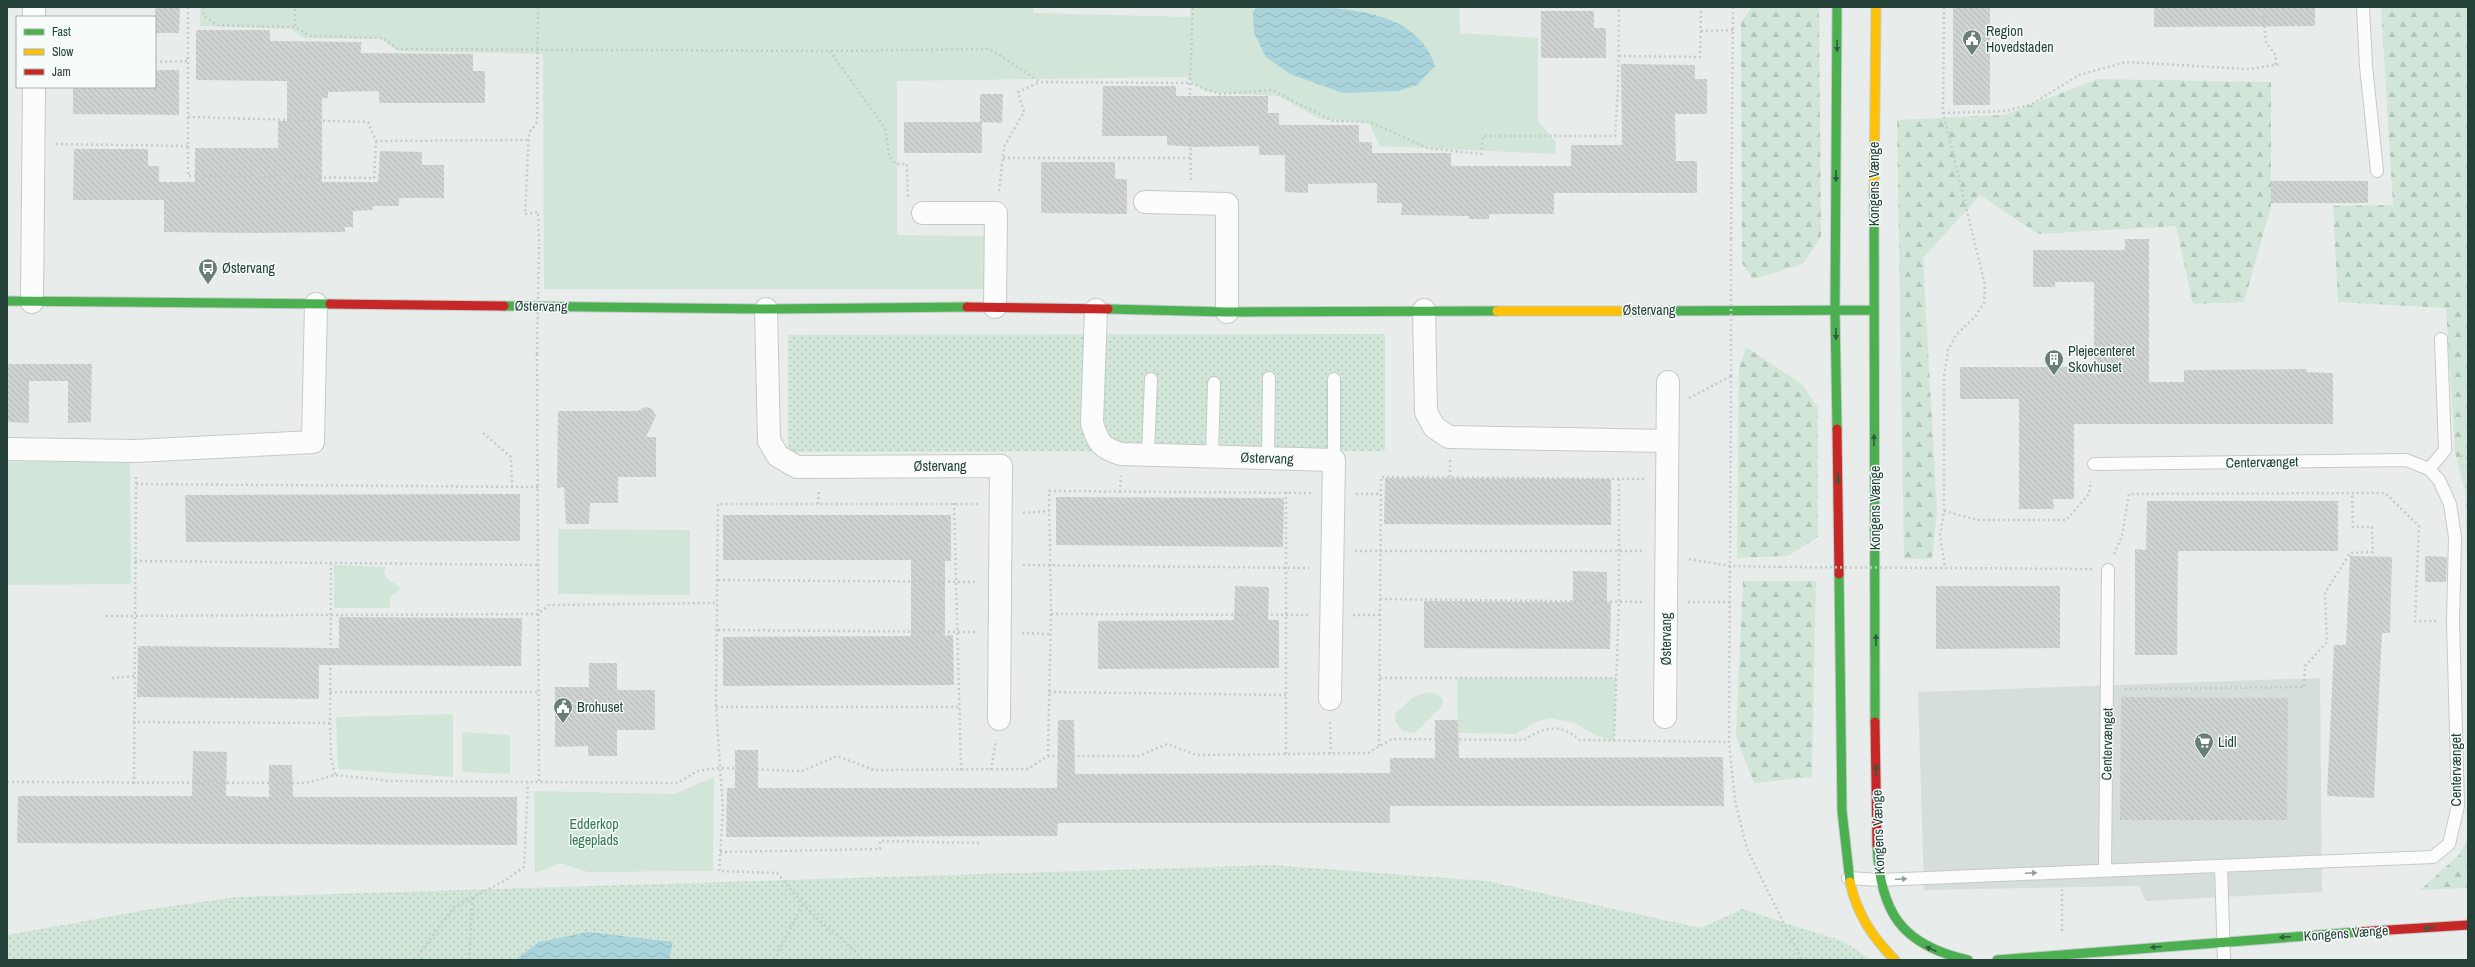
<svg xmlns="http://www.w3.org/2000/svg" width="2475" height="967" viewBox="0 0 2475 967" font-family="'Archivo Narrow',sans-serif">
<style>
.built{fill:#d6dedb}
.grass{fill:url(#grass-dots)}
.forest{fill:url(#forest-firs)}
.park{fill:#d1e6d8}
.water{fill:url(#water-waves)}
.building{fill:url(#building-back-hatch)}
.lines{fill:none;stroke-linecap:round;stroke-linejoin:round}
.lane-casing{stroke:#c5cac8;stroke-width:14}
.street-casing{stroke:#c5cac8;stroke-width:24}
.fast-casing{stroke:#c3cbc8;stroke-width:11}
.slow-casing{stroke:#c3cbc8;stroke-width:11}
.jam-casing{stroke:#c3cbc8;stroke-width:11}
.path{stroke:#c3ccca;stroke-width:2.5;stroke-dasharray:2 3;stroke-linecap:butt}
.lane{stroke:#fcfcfc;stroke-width:12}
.street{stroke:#fcfcfc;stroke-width:22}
.fast{stroke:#4caf50;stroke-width:9}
.slow{stroke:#ffc107;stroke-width:9}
.jam{stroke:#c62828;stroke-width:9}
.path-bridge{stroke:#c3ccca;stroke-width:2.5;stroke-dasharray:2 3;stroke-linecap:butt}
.oneway{fill:#2e5d40}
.oneway2{fill:#909f9b}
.labels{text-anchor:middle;stroke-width:3;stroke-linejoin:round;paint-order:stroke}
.poi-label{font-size:14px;fill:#24423a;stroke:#f7fbf9;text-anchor:start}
.street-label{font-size:14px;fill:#24423a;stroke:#f7fbf9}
.park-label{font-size:14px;fill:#2d7a4b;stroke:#f7fbf9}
</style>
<defs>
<pattern id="grass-dots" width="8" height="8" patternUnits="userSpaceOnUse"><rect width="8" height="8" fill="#d1e6d8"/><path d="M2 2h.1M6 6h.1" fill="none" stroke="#b3c6ba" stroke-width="1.8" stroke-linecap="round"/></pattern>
<pattern id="forest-firs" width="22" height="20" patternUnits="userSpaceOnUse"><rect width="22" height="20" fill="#d1e6d8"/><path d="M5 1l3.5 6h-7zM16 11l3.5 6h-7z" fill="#b3c6ba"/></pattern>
<pattern id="water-waves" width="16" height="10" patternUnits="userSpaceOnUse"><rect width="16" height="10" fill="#a9d4db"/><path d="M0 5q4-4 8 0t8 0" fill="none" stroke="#91b7bd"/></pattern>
<pattern id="building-back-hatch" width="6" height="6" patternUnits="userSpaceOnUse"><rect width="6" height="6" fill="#cfd4d2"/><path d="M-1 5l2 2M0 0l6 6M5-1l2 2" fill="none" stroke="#b2b7b5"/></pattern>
</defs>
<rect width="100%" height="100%" fill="#e8edeb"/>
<path class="built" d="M 2320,678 L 2322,892 L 2146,901 L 2139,886 L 1924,890 L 1918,692 Z"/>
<path class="grass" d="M 1385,334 L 1385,451 L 788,452 L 788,335 Z
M 1272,865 L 1487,881 L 1701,928 L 1742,909 L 1843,941 L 1871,960 L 7,960 L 7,935 L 157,908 L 237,897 Z"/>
<path class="forest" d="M 1752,7 L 1819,8 L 1821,237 L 1803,264 L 1753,279 L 1742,263 L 1741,22 Z
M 2381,7 L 2468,7 L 2468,605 L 2465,492 L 2455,452 L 2446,308 L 2338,302 L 2333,206 L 2393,205 Z
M 2098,79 L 2271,82 L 2271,207 L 2244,302 L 2193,304 L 2176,226 L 2038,234 L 1980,195 L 1923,258 L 1937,511 L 1932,559 L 1904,559 L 1897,120 L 2004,115 Z
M 1746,347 L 1803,385 L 1818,408 L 1818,537 L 1788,556 L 1737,558 L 1739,368 Z
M 1743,581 L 1816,581 L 1812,777 L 1754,783 L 1736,737 Z
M 2468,837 L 2468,888 L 2420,890 L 2459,855 Z"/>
<path class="park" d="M 200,7 L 1033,7 L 1034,13 L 1190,17 L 1190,7 L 1459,7 L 1460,33 L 1538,38 L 1538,121 L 1556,142 L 1555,154 L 1380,146 L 1369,123 L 1320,119 L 1278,96 L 1206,92 L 1185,77 L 897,81 L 897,235 L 984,236 L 984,289 L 544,289 L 543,54 L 397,51 L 381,39 L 304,38 L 291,29 L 200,26 Z
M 130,461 L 131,584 L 7,585 L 7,462 Z
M 558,529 L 690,530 L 690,595 L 558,594 Z
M 334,565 L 386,567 L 384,573 L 386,578 L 401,588 L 390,598 L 390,607 L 388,608 L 334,608 Z
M 1457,678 L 1616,678 L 1614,741 L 1597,736 L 1575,723 L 1549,718 L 1534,723 L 1516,734 L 1458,733 Z
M 1427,692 L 1438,694 L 1443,699 L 1442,706 L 1415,733 L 1402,731 L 1395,721 L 1395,714 L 1412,698 Z
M 453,714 L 453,777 L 338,769 L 336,717 Z
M 462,732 L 510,735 L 510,774 L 462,772 Z
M 714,777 L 713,871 L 588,872 L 560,863 L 535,873 L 534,791 L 674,794 Z"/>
<path class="water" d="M 1256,7 C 1316,7 1415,0 1435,66 L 1417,85 L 1398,91 L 1343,93 L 1290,74 L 1266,57 L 1254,33 L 1253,12 Z
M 588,932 L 673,942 L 669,960 L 515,960 L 539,942 Z"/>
<path class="building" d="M 155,7 L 180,7 L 179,33 L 155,33 Z
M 1953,7 L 1990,7 L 1990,105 L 1953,105 Z
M 2154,7 L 2315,7 L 2315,26 L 2154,27 Z
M 1541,11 L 1594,11 L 1594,28 L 1606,28 L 1606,58 L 1541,58 Z
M 196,30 L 270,30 L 270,41 L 361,42 L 361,53 L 473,54 L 473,71 L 485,71 L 485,103 L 379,103 L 379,91 L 328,92 L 328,98 L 322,98 L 322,182 L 378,182 L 380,151 L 422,152 L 422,165 L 444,165 L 444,198 L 399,198 L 399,206 L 373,206 L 373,210 L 353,211 L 353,227 L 345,227 L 345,232 L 256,233 L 164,232 L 164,200 L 73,200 L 74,149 L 148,149 L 148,166 L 159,166 L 159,182 L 195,182 L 195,148 L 278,148 L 278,121 L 287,121 L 287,81 L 196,80 Z
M 1621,64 L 1695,65 L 1695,79 L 1707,79 L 1707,114 L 1675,114 L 1676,161 L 1697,161 L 1697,193 L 1554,193 L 1554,214 L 1489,214 L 1489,219 L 1469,219 L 1469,216 L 1401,215 L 1402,203 L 1377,203 L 1377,183 L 1308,184 L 1308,193 L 1285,192 L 1285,155 L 1259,155 L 1259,146 L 1194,147 L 1167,145 L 1167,136 L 1102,136 L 1103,86 L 1176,86 L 1176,96 L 1268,96 L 1268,113 L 1279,113 L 1279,125 L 1359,125 L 1359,142 L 1372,142 L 1372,153 L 1451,153 L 1451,166 L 1571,166 L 1571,145 L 1622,145 Z
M 156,70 L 179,70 L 179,115 L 73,114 L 73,87 L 155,87 Z
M 980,94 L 1003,94 L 1002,123 L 980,122 Z
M 904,122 L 982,122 L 982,153 L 904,153 Z
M 1041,162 L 1115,162 L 1115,179 L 1127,179 L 1127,214 L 1041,213 Z
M 2271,181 L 2368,181 L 2368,203 L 2271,203 Z
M 2125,239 L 2149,239 L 2149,382 L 2184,382 L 2184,370 L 2307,369 L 2307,372 L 2333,373 L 2333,424 L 2074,424 L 2074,499 L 2053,499 L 2054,509 L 2019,509 L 2019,399 L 1960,399 L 1960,367 L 2094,367 L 2094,282 L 2055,282 L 2055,287 L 2033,287 L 2033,250 L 2125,250 Z
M 7,364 L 92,364 L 91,422 L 68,423 L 68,381 L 29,381 L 29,423 L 7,422 Z
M 646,407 L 652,409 L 656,416 L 646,437 L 656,437 L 656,477 L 618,477 L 618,503 L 590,503 L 589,524 L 566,524 L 564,487 L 557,488 L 558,411 L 637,411 Z
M 1385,478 L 1611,479 L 1611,525 L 1384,524 Z
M 520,494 L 520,541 L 186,542 L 185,495 Z
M 1056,497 L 1284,498 L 1283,547 L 1056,545 Z
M 2147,501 L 2338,501 L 2338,551 L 2178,551 L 2177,655 L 2135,655 L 2135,549 L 2146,550 Z
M 723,515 L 951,515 L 951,561 L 945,561 L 945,636 L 953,635 L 954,685 L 723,686 L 723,637 L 911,636 L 911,560 L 723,560 Z
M 2350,556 L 2392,557 L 2390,633 L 2382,633 L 2374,798 L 2327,796 L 2334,645 L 2346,645 Z
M 2425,556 L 2447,557 L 2446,582 L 2425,582 Z
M 1573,571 L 1607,572 L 1607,602 L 1611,602 L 1610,649 L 1424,648 L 1424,601 L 1573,602 Z
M 1235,586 L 1269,587 L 1268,620 L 1279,620 L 1279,668 L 1098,669 L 1098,621 L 1234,620 Z
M 1936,586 L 2060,586 L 2060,648 L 1936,649 Z
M 339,617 L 522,618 L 521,666 L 319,665 L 319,699 L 137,697 L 138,646 L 339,648 Z
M 589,663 L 617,663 L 617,690 L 655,690 L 655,730 L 617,730 L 617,756 L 588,756 L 588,746 L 555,747 L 555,687 L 589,687 Z
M 2121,697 L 2288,698 L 2287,820 L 2120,820 Z
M 1058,720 L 1074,720 L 1075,774 L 1390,773 L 1390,758 L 1435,758 L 1435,720 L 1458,720 L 1459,758 L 1723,757 L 1724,806 L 1390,806 L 1390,823 L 1058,823 L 1057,836 L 726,837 L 727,788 L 735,788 L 735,750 L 758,750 L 758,788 L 1057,788 Z
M 193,751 L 227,752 L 226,796 L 269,797 L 269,765 L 292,765 L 293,797 L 517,797 L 517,845 L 17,843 L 18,796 L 192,796 Z"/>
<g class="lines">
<g class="lane-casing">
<path id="lane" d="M 2363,7 L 2366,66 L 2377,171
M 1148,454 L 1151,379
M 1212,456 L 1214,383
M 1268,458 L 1269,378
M 1334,460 L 1334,379
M 2429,469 L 2445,450 L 2441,339
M 2221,866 L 2224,960
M 2105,870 L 2108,570
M 1848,878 L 1880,880 L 2433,857 L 2449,844 L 2458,806 L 2453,621 L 2455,537 L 2450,504 L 2439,480 L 2429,469 L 2406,460 L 2094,464"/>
</g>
<g class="street-casing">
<path id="street" d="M 34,7 L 34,17
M 1145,202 L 1227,204 L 1227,312
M 923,213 L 996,213 L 995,307
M 32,302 L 34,87
M 766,309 L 769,441 L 778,456 L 797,467 L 1001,466 L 999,719
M 1096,310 L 1092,423 C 1098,443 1101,448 1121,454 L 1334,460 L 1330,699
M 1424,310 L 1426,412 L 1434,427 L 1449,437 L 1667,441
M 7,449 L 135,451 L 313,442 L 316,304
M 1665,717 L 1668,382"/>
</g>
<g class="fast-casing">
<path id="fast" d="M 1874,190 L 1875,722
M 7,301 L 330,304
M 504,306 L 766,309 L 967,307
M 1108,309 L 1227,312 L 1497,311
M 1639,311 L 1873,310
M 1837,429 L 1835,311 L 1837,7
M 1839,574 L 1842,811 L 1850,882
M 1877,845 C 1880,912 1901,945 1968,960
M 1997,960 L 2357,932"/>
</g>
<g class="slow-casing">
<path id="slow" d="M 1874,190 L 1876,7
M 1497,311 L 1639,311
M 1850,882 C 1857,914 1872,937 1895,960"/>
</g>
<g class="jam-casing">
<path id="jam" d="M 330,304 L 504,306
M 967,307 L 1108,309
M 1837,429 L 1839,574
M 1875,722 L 1877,845
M 2357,932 L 2468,925"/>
</g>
<path class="path" d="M 188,7 L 188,176 L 374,178 L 376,141
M 203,7 L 204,16 L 217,25 L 295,27 L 310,36 L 383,38 L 398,49 L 830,51 L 990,49 L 1040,82 L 1190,83 L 1220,94 L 1272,90 L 1333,121 L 1371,122 L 1427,148 L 1481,154 L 1483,136 L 1615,136 L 1618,89 L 1619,7
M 538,7 L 537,122 L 529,133 L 525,214 L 538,212 L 539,245
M 1944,7 L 1943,113 L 1985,285 L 1984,303 L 1975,317 L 1956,335 L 1948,350 L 1944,377 L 1944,511 L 1940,536 L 1945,568 L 2092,569
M 2263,11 L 2266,42 L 2276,56 L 2275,66
M 295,26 L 295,7
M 1701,31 L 1733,30
M 830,51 L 885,128 L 889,156 L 896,164 L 907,164 L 908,197
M 1619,56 L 1700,57 L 1701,7
M 155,62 L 188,61
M 1943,113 L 2005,111 L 2032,104 L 2079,75 L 2126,62 L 2248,69 L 2282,64
M 188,117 L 368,122 L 376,141 L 528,140
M 56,144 L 188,146
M 1003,158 L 1191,158
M 1191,180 L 1190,83 L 1193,7
M 999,191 L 1004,147 L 1024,112 L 1018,92 L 1040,82
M 1731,239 L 1733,7
M 537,354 L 539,783
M 1731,376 L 1729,742 L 1735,801 L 1747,849 L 1802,960
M 1689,398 L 1731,376
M 483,433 L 511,457 L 512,486
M 2461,456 L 2468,459
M 1450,477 L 1450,460
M 136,484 L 538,487
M 1120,492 L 1121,476
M 1356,494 L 1381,494
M 954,503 L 961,770
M 818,504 L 819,490
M 1944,511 L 1978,520 L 2066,520 L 2089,494 L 2091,481
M 1023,513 L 1049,511
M 1355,551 L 1644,551
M 2114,554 L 2122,536 L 2129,494 L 2385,493 L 2419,526 L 2415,621 L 2436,621
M 1689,559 L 1731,566 L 1780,567
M 135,561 L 538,565
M 331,563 L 330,723 L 331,758 L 335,775
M 1023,565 L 1309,568
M 718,580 L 977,582
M 1380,599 L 1645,602
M 1688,602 L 1729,602
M 1051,614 L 1310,615
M 1353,615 L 1380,615
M 106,616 L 538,614 L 549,605 L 716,603
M 718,630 L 978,632
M 1022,633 L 1050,634
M 112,678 L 134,676
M 1380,678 L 1616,678
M 2125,689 L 2304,687 L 2305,666 L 2327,642 L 2325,593 L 2350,553 L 2373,552 L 2372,527 L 2353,527 L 2352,493
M 330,692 L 539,692
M 1049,692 L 1286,695
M 716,707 L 959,707
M 133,722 L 330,723
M 1330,722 L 1331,753
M 1614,741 L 1619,602 L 1619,478
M 1379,746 L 1381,477 L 1645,479
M 1286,754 L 1286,492
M 1048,756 L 1051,614 L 1049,491 L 1311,493
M 991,770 L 996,740
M 7,782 L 305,783 L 335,775 L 391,781 L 678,783 L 697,771 L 719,768 L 802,771 L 837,756 L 874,770 L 1028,769 L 1048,756 L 1139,756 L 1167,744 L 1197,755 L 1368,753 L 1392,739 L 1524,740 C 1542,727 1563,723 1579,740 L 1729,742
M 134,784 L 136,474
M 720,852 L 880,849 L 880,841 L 980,843
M 2062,889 L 2062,932
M 415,960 L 454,907 L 506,880 L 524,867 L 528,783
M 469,960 L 473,898
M 774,960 L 803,904
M 862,960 C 853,947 842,940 830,930 C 810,913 794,893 777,873 L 719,871 L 723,810 L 716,707 L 718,504 L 978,504"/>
<use href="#lane" class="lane"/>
<use href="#street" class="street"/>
<use href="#fast" class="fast"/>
<use href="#slow" class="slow"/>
<use href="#jam" class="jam"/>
<path class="path-bridge" d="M 1731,239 L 1731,376
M 537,354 L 539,245
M 1780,567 L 1945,568"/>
</g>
<defs><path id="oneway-solid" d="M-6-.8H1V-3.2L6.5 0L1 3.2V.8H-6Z"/></defs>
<g class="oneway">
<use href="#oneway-solid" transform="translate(1837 46) rotate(90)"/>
<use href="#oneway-solid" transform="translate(1836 176) rotate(90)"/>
<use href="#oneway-solid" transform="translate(1836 334) rotate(89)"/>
<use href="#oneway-solid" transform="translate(1874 440) rotate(-90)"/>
<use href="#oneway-solid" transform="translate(1838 478) rotate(89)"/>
<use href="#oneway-solid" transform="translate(1876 640) rotate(-90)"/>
<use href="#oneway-solid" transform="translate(1876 770) rotate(-90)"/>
<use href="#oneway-solid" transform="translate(2429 928) rotate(176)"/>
<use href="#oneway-solid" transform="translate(2285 937) rotate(176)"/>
<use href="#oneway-solid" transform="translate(2156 947) rotate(175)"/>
<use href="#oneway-solid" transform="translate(1931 949) rotate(-156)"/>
</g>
<g class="oneway2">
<use href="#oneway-solid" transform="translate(2031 873) rotate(-3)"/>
<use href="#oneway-solid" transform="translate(1901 879) rotate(-3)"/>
</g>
<defs>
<g id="civic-pin" transform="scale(1)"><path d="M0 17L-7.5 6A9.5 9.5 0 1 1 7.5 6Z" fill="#697e78" stroke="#f7fbf9"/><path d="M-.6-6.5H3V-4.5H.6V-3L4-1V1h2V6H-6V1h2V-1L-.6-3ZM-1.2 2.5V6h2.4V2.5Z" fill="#fff"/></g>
<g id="bus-pin" transform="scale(1)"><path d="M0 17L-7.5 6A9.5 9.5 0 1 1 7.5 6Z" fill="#697e78" stroke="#f7fbf9"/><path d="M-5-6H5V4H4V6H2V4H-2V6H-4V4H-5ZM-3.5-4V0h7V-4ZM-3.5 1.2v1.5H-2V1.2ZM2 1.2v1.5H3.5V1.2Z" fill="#fff"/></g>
<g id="building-pin" transform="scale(1)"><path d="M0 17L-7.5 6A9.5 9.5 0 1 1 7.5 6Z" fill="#697e78" stroke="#f7fbf9"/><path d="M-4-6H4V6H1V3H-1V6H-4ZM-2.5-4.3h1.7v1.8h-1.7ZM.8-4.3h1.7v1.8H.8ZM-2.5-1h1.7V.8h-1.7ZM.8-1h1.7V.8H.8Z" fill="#fff"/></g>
<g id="supermarket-pin" transform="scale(1)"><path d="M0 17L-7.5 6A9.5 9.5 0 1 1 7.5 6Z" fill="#697e78" stroke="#f7fbf9"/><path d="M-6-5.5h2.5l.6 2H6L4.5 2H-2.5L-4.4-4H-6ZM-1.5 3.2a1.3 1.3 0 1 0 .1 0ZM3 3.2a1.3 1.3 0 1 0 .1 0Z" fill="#fff"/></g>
</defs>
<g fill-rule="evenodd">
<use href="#civic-pin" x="1972" y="39"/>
<use href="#bus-pin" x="208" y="268"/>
<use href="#building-pin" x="2054" y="359"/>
<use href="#civic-pin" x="563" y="707"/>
<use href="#supermarket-pin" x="2204" y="742"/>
</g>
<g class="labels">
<g class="poi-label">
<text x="1986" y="36">Region<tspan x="1986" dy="16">Hovedstaden</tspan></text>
<text x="222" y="273">Østervang</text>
<text x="2068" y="356">Plejecenteret<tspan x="2068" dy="16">Skovhuset</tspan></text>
<text x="577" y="712">Brohuset</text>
<text x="2218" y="747">Lidl</text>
</g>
<g class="street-label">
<text transform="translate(1874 184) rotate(-90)" y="5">Kongens Vænge</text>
<text transform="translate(541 306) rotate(1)" y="5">Østervang</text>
<text x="1649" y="315">Østervang</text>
<text transform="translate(1267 458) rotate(2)" y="5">Østervang</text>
<text transform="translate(2262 462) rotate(-1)" y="5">Centervænget</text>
<text x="940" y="471">Østervang</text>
<text transform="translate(1875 508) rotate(-90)" y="5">Kongens Vænge</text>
<text transform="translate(1666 639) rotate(-90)" y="5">Østervang</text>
<text transform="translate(2107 744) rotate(-89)" y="5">Centervænget</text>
<text transform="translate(2456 770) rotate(-90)" y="5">Centervænget</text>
<text transform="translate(1878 832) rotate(-92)" y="5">Kongens Vænge</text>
<text transform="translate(2346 933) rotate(-4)" y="5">Kongens Vænge</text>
</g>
<g class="park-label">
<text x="594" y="829">Edderkop<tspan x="594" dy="16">legeplads</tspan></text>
</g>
</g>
<rect width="2475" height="967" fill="none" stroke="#24423a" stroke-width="16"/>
<rect x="16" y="16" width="140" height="72" fill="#f7fbf9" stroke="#a3b1ad"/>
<rect x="24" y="29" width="20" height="6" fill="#4caf50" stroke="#a3b1ad"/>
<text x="52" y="36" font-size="12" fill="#24423a">Fast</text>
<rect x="24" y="49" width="20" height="6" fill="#ffc107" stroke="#a3b1ad"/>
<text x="52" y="56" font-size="12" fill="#24423a">Slow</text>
<rect x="24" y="69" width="20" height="6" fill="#c62828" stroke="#a3b1ad"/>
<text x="52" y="76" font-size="12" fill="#24423a">Jam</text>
</svg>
